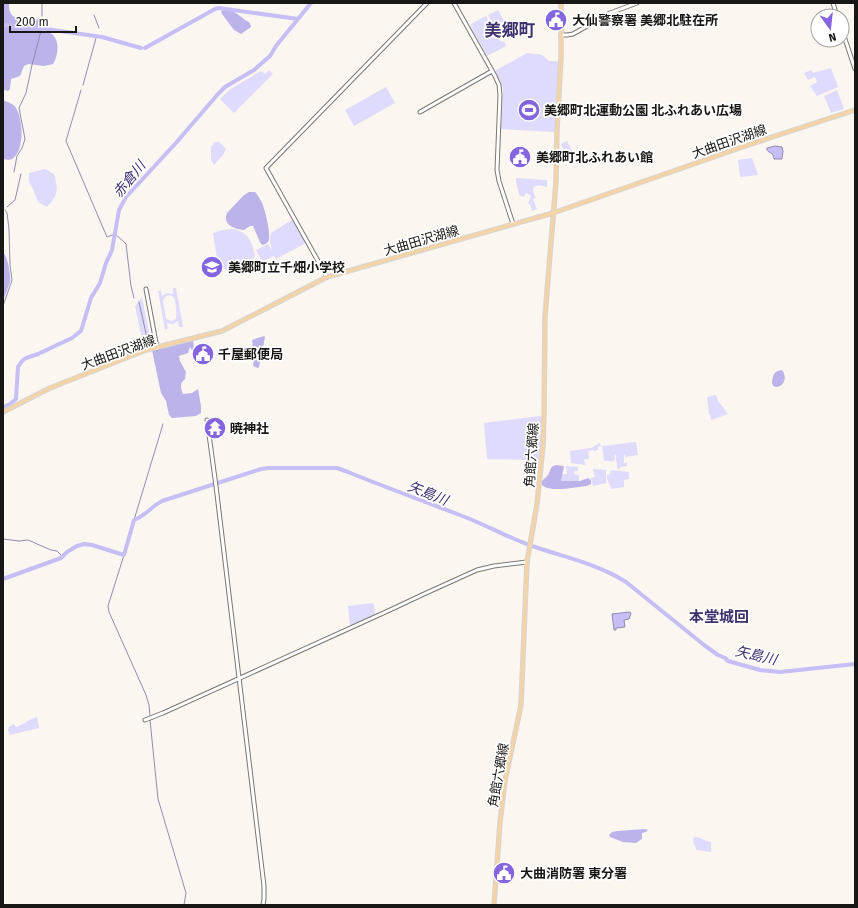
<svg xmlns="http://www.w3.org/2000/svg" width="858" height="908" viewBox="0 0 858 908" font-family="'Fira Sans','Noto Sans JP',sans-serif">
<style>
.green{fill:#dfdbfd;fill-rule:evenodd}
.forest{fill:#bbb3ea}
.water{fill:#c6bef5;stroke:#928cb2}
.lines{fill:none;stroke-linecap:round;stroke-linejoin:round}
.stream{stroke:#928cb2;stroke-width:1}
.river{stroke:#c6bef5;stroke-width:4}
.minor-casing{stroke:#7b7771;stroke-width:5}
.major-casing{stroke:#d5d5d5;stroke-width:5.5}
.minor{stroke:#fff;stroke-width:3}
.major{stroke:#f4d3a7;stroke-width:3.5}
.labels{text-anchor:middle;stroke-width:3.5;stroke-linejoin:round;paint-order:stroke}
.poi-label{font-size:13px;font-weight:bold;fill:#181715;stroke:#fff;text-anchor:start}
.street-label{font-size:13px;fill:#181715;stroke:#fff}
.water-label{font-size:14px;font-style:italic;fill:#3c2c6d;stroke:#fff}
.quarter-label{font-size:15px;font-weight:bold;fill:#3f316d;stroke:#fff}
.district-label{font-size:17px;font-weight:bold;fill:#3f316d;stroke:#fff}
</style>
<rect width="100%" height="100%" fill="#fbf6ef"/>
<path class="green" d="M 498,10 L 505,22 L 495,27 L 488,15 Z
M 486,16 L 500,41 L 505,42 L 506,46 L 487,56 L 471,27 L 471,24 Z
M 527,53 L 538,54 L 542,55 L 549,61 L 559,61 L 555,132 L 501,129 L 503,90 L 501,83 L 495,71 Z
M 831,68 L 838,87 L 817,96 L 810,86 L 817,82 L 815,77 L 808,80 L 804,73 L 811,70 L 813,73 Z
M 269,70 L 273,74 L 234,113 L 220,99 L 229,90 L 261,71 L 265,74 Z
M 386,87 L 395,103 L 354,126 L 345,110 Z
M 837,90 L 844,109 L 831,113 L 824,96 Z
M 567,141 L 576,157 L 570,160 L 557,164 L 557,154 L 565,153 L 561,144 Z
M 214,142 L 219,142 L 226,149 L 223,155 L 214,165 L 211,160 L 211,146 L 213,145 Z
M 752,158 L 758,175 L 740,177 L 738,160 Z
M 45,169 L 54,174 C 58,190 59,194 47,207 L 38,202 L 33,189 L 29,182 L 29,173 Z
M 516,178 L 547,180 L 547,187 C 542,186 537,184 533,188 L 534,195 L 536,198 L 533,199 L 537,209 L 532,211 L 530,204 L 528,204 L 531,196 L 526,193 L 524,197 L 519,195 L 516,181 Z
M 293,219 L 306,243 L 276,259 L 274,256 L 262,262 L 256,250 L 268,244 L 272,250 L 270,242 L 271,233 Z
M 233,229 C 249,233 252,241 255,256 L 250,261 L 228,271 L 218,265 L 213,233 L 223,230 Z
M 173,288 L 176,288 L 183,327 L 179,327 L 178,321 L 173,324 L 167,323 L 168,329 L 165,330 L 158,291 L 161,291 L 162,296 L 167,293 L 173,294 ZM 168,295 C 171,296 172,295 174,298 C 176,302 177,315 176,319 L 172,321 L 168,320 L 166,318 L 163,301 L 165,297 Z
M 142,297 L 152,347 L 144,349 L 135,306 Z
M 715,395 L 717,397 L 718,401 L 728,414 L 711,420 L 710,414 L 709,414 L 707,397 Z
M 540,416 L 543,419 L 541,460 L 487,459 L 484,423 Z
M 636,442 L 638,455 L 625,457 L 625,455 L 624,455 L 624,463 L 627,463 L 627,466 L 620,467 L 620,469 L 617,469 L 617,461 L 616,461 L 616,455 L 623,455 L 615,455 L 615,460 L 613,461 L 604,461 L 602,446 Z
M 600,443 L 601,446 L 598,447 L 598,450 L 594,451 L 593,450 L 588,451 L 589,459 L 584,459 L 585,465 L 571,463 L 570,451 L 591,448 Z
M 566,466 L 578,467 L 578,471 L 575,471 L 574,474 L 579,475 L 579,483 L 559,483 L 559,474 L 567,474 Z
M 593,469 L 606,470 L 606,483 L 593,486 L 591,478 L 595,477 Z
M 611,470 L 629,472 L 629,479 L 624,480 L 624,487 L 611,489 C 610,483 606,481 607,475 L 610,474 Z
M 372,603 L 374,604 L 375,615 L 350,626 L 348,606 Z
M 37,717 L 39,728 L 10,735 L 8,730 L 9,727 L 14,724 L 16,727 C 23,725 29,719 37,717 Z
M 695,837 C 701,837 706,842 711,842 L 711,852 L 696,850 L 695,845 L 694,845 L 693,839 Z"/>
<path class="forest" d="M 3,3 L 9,3 C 9,7 9,13 13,16 C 17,19 33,20 39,19 L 41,21 L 40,30 C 44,31 50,32 53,35 C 60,42 58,56 53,64 L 44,66 L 28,64 L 24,66 L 20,76 L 11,79 L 10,89 L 8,91 L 3,90 Z
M 224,10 C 233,10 238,14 245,20 C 249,22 250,22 251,27 L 241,34 L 234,30 L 222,14 L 221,11 Z
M 3,100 C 7,102 14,104 16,108 C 23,119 25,151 12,159 C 10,160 6,160 3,159 Z
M 249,192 L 255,192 C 258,195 260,199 262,203 C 265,209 272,237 268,242 C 266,244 264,244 262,245 L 260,242 L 253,226 L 250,226 L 244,230 C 235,229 222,225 227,213 L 244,195 Z
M 3,252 C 8,257 11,276 10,282 C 8,288 5,295 3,300 Z
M 264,336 L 265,337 L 259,367 L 258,368 L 253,366 L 254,354 L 252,340 Z
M 193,340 L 194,349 L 193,352 L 190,347 L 188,353 L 179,356 L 180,361 L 186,372 L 185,379 C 179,384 181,388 183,394 L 192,393 L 198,389 L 201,406 L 201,413 L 196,416 L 172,418 L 169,415 L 166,401 L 161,393 L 152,350 Z
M 782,370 C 793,386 767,395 773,377 C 774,372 777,371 782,370 Z
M 557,465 L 563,466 L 564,467 L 561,480 L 562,481 L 580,481 L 588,478 L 591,480 L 591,484 L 587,486 C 576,487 550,493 542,485 L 542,481 L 548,475 L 551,468 L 553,466 Z
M 645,829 L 648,830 L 646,832 L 642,833 L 642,839 L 636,843 L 623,842 L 610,837 L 609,835 L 612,832 L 617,831 Z"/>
<path class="water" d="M 775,146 L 782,147 L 783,151 L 782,159 L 774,159 C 774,158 773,157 773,155 C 771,152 766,152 767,148 Z
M 629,612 L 631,613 L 629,619 L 624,620 L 625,627 L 616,628 L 616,630 L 614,630 L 612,614 Z"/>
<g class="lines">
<path class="stream" d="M 42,3 L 42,16
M 94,15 L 99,28
M 83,85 L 96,38
M 81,90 L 66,141 L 107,237 L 115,234 L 124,242 L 126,244 L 131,286 L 134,298
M 14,172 L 17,156 L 22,148 L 25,139 L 19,108 L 26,93 L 32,65 L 41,31
M 7,207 L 15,200 L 21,174
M 139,302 L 149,347
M 3,306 L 12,280 L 10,265 L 9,229 L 7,213 L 5,210
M 134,520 L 163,424
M 3,539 L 19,541 L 28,540 L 51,550 L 57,551 L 62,556
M 124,555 L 108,606 L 109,612 L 146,695 L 149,705 L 150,716
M 150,720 L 158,799 L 186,893 L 184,905"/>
<path class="river" d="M 3,25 L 32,27 L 102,37 L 141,48
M 145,48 L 215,9 L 219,8 L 298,19
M 3,407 L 10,404 L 16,399 L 18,367 L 22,361 L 26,358 L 38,354 L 72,338 L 81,331 L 91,298 L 100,283 L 106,263 L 112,250 L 119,210 L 126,197 L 175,144 L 218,94 L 225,87 L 254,70 L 270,56 L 276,46 L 311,3
M 3,579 L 61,558 L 67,552 L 77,546 L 84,544 L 92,545 L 124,555 L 134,520 C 145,516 152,506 162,501 L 261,469 L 268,468 L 337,468 L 348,472 C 387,488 426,502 465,517 C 488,526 509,538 532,546 C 564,557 598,564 626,582 L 704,645 L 718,655 L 725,658 L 728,661 L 760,670 L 780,672 L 855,664"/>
<g class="minor-casing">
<path id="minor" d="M 454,3 L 495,76 L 499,85 L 500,95 L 497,170 L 499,181 L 513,224
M 833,3 L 837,16
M 842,30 L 855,69
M 561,35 L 567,35 L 573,34 L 610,13 L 637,3
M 420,112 L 492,71
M 327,277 L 266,168 L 427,3
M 146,289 L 157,348
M 207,420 L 216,486 L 264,886 L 264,899 L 263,905
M 145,720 L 163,713 L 390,610 L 424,594 L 477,570 L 494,566 L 527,562"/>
</g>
<g class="major-casing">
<path id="major" d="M 3,412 L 50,388 L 146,350 L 222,331 L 327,277 L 334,275 L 553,213 L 751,144 L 855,110
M 494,905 L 500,822 L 505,781 L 521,705 L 527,562 L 537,504 L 543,446 L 544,414 L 545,316 L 556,182 L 557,129 L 561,58 L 561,3"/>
</g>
<use href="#minor" class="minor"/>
<use href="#major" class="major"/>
</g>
<defs>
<g id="civic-disc" transform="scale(1.15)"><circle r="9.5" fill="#8465e0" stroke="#fff"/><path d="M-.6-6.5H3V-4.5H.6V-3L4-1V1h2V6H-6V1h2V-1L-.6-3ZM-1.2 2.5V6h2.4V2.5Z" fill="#fff"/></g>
<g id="stadium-disc" transform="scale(1.15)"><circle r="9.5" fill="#8465e0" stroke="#fff"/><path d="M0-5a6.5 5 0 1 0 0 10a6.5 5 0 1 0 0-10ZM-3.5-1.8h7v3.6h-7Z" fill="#fff"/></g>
<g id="school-disc" transform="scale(1.15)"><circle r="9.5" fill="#8465e0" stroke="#fff"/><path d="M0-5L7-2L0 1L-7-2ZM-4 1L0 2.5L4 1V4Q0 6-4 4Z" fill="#fff"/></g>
<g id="temple-disc" transform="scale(1.15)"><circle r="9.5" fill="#8465e0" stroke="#fff"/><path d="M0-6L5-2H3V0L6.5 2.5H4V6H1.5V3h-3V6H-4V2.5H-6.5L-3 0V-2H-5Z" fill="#fff"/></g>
</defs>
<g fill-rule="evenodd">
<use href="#civic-disc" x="556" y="20"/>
<use href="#stadium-disc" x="529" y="110"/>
<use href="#civic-disc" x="520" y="157"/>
<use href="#school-disc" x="212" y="267"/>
<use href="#civic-disc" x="203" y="354"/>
<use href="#temple-disc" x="215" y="428"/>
<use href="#civic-disc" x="504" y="873"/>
</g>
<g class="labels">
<g class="poi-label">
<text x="572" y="25">大仙警察署 美郷北駐在所</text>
<text x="544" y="115">美郷町北運動公園 北ふれあい広場</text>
<text x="536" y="162">美郷町北ふれあい館</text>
<text x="228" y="272">美郷町立千畑小学校</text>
<text x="218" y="359">千屋郵便局</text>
<text x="230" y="433">暁神社</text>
<text x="520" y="878">大曲消防署 東分署</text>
</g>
<g class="street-label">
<text transform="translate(729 141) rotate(-19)" y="5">大曲田沢湖線</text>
<text transform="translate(421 240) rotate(-16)" y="5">大曲田沢湖線</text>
<text transform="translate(118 352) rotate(-20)" y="5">大曲田沢湖線</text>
<text transform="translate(531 455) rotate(-86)" y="5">角館六郷線</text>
<text transform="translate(498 775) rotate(-80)" y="5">角館六郷線</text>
</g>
<g class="water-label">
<text transform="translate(129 179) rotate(-51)" y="5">赤倉川</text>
<text transform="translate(428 493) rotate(22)" y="5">矢島川</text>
<text transform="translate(756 655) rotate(13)" y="5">矢島川</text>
</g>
<g class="quarter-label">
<text x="719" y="622">本堂城回</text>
</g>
<g class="district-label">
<text x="510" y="36">美郷町</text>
</g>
</g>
<rect width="858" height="908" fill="none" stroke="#181715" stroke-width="8"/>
<g transform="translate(830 28) rotate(165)"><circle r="19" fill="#ffffff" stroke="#a3a2a1"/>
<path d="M0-3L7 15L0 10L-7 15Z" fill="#8465e0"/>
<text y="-6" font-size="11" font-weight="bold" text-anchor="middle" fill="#181715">N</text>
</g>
<path d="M10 26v6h66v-6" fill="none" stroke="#181715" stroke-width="2"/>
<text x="16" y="26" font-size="12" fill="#181715" stroke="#ffffff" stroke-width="3" paint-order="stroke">200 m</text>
</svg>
